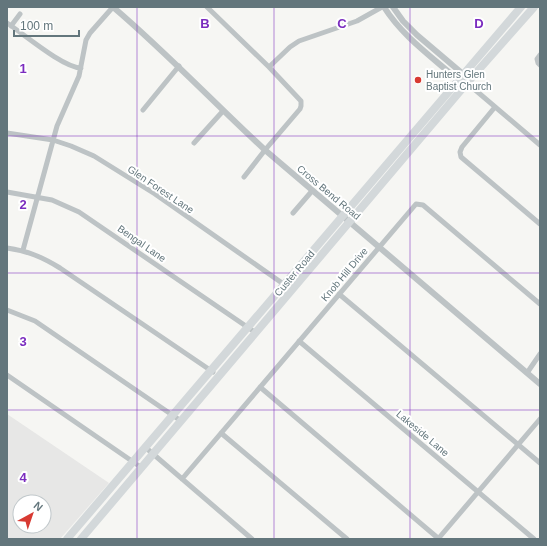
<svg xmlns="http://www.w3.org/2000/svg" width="547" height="546" viewBox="0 0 547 546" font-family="Helvetica,sans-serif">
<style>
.built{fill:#e7e7e6;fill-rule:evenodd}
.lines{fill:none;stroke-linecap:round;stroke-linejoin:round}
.minor{stroke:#bdc3c5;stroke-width:5}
.tertiary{stroke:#bdc3c5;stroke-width:6}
.primary{stroke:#d3d8da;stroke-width:8}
.grid{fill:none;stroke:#7b2cbf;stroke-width:1;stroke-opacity:0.55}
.poi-dot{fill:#d83a32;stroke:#fff;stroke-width:1.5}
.labels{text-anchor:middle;stroke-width:4;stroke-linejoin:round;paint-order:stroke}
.poi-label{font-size:10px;fill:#63767c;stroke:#fff;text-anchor:start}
.street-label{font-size:10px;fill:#63767c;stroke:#fff}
.grid-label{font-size:13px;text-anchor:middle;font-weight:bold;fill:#7b2cbf;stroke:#fff;stroke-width:4;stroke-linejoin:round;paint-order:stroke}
</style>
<rect width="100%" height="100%" fill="#f6f6f3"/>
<path class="built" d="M 7,414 L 109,483 L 60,539 L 7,539 ZM 20,502 L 44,502 L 44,526 L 20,526 Z"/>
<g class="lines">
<path class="minor" d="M 207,7 L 269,67 L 301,101 L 301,106 L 300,109 L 265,150 L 244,177
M 7,23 C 24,34 62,67 81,68
M 11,26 L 20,14
M 540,55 L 537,59 L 538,63 L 540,65
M 269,67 L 290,47 L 299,41 L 357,21 L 382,7
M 467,83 L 540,145
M 495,107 L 462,147 L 460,152 L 461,157 L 540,224
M 143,110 L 179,66
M 7,133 L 53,140 L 71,146 L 94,156 L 155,194 L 292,290
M 194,143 L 223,111
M 7,192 L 52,200 L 79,212 L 256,333
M 293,213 L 312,191
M 7,248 C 28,251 42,257 60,268 L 213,372
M 23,250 L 57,126 L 79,76 L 86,40 L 90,33 L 113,7
M 339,294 L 540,463
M 7,310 L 35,321 L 181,421
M 299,341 L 534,539
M 527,373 L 540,354
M 7,375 L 142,468
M 260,387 L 439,539
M 221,433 L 347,539
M 145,447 L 252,539
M 182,479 L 416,204 L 423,205 L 540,304
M 438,539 L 540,419"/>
<path class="tertiary" d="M 113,7 C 166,52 214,103 265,150 L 540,384
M 384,7 C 403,37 432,57 458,80 L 462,81
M 393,7 L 403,21 L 417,35 L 463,74 L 465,78"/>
<path class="primary" d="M 67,539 L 521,7
M 81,539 L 467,83 L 534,7"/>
</g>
<path class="grid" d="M 137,7 L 137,539M 274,7 L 274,539M 410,7 L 410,539M 7,136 L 540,136M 7,273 L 540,273M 7,410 L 540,410"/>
<circle class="poi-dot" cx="418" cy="80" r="4"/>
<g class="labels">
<g class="poi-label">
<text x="426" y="78">Hunters Glen<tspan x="426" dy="12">Baptist Church</tspan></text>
</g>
<g class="street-label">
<text transform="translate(161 189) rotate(34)" y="4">Glen Forest Lane</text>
<text transform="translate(329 192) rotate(40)" y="4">Cross Bend Road</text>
<text transform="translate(142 243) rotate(35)" y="4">Bengal Lane</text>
<text transform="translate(294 273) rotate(-50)" y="4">Custer Road</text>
<text transform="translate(344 274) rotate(-50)" y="4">Knob Hill Drive</text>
<text transform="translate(423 433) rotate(40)" y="4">Lakeside Lane</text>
</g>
</g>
<g class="grid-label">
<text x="205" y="28">B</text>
<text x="342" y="28">C</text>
<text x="479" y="28">D</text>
<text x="23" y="73">1</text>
<text x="23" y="209">2</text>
<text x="23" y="346">3</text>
<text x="23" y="482">4</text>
</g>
<rect width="547" height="546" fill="none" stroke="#63767c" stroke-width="16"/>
<g transform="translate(32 514) rotate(40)"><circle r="19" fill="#ffffff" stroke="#c1c8cb"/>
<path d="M0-3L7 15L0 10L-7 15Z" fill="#d83a32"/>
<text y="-6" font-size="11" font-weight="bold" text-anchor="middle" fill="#63767c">N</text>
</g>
<path d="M14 30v6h65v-6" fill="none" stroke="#63767c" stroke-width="2"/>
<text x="20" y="30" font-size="12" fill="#63767c" stroke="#ffffff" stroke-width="3" paint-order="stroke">100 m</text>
</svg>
